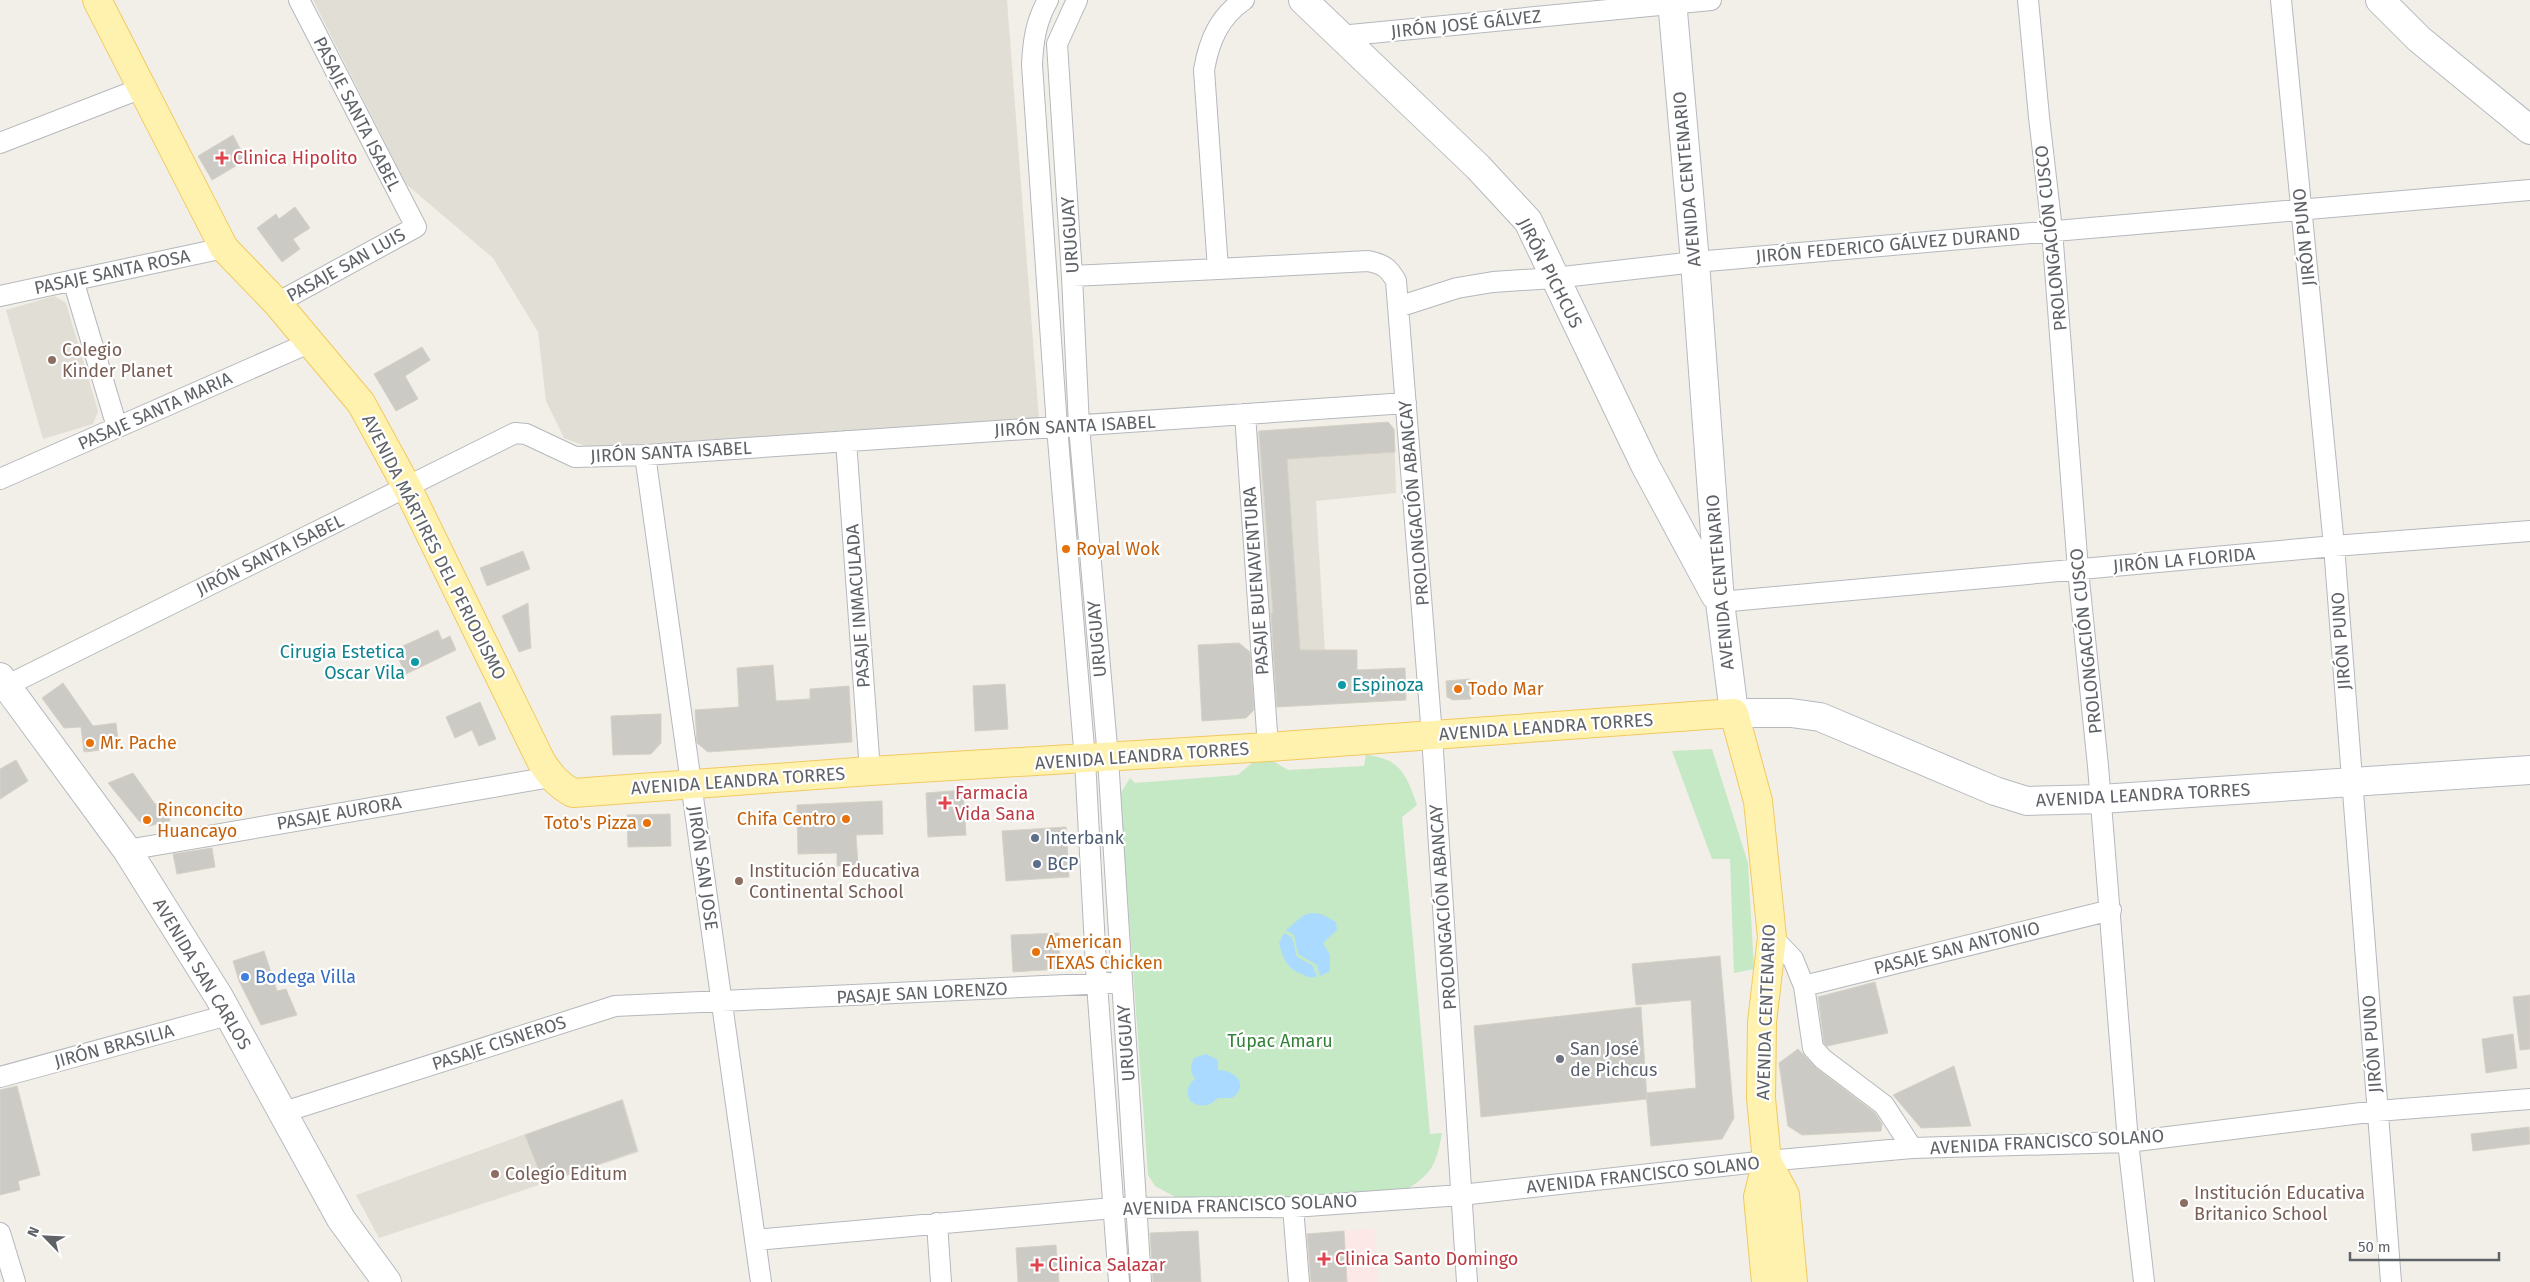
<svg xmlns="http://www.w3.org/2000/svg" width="2530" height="1282" viewBox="0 0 2530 1282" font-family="'Fira Sans',sans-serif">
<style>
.education{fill:#e1ded6}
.medical{fill:#fce8e6}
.green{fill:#c5e8c5}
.water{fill:#aadaff}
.building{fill:#cccac5;stroke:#d6d1c6}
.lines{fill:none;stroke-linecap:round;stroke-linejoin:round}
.street-casing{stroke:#b5b8bc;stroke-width:22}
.secondary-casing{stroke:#b6babf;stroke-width:30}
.primary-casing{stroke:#f2c960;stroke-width:30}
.street{stroke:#fff;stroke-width:20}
.secondary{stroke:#fff;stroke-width:28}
.primary{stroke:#fff2af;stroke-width:28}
.health-dot{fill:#e0444e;stroke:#fff;stroke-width:2}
.education-dot{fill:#8d6e63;stroke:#fff;stroke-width:2}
.food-dot{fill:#e8710a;stroke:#fff;stroke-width:2}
.culture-dot{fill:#0f9aa8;stroke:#fff;stroke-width:2}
.service-dot{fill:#5c6f8a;stroke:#fff;stroke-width:2}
.shop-dot{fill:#3f7fe0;stroke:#fff;stroke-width:2}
.worship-dot{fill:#6b7280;stroke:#fff;stroke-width:2}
.labels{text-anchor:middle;stroke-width:4.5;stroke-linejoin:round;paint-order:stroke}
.street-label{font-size:18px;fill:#5f6368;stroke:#fff}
.health-label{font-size:18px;fill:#be3a42;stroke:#fff;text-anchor:start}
.education-label{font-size:18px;fill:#785e54;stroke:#fff;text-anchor:start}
.food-label{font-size:18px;fill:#c56008;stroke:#fff;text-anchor:start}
.culture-label{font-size:18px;fill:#0d838f;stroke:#fff;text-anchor:end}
.service-label{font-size:18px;fill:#4e5e75;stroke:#fff;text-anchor:start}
.shop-label{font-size:18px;fill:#366cbe;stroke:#fff;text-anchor:start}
.park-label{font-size:18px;fill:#348238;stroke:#fff}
.worship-label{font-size:18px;fill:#5b616d;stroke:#fff;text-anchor:start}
</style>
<rect width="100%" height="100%" fill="#f1efe8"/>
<path class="education" d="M 313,0 L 1007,0 L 1039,420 L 588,447 L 564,438 L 546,401 L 538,332 L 493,258 L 406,184 Z
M 54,296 L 66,303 L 98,411 L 93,424 L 43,439 L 6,310 Z
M 1388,422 L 1394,429 L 1396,493 L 1316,501 L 1328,703 L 1272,707 L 1253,432 Z
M 623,1099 L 639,1152 L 379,1238 L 356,1195 Z"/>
<path class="medical" d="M 1374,1228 L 1378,1282 L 1303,1282 L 1300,1235 Z"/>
<path class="green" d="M 1712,749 L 1748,863 L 1754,969 L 1734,973 L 1730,859 L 1712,859 L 1672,751 Z
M 1366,755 C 1401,759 1406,774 1417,805 L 1402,817 L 1430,1134 L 1442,1133 C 1435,1171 1430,1174 1400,1194 L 1181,1200 L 1155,1186 L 1148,1175 L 1120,794 L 1130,778 L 1135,783 L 1238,775 L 1253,762 L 1273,761 L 1288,770 L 1364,766 Z"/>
<path class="water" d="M 1312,913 L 1321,914 L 1336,922 L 1337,930 L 1323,943 L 1330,955 L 1330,971 L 1320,976 L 1317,965 L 1298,954 L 1294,935 L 1286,930 L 1304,915 Z
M 1284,933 C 1297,938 1293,947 1297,957 L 1312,965 L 1317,976 C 1311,979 1308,977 1302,974 C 1287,969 1283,958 1279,943 Z
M 1206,1054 L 1218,1060 L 1218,1070 C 1235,1070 1250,1085 1232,1098 L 1218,1098 C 1209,1107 1201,1108 1190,1101 C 1186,1091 1187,1086 1195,1079 C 1190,1071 1190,1067 1194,1058 Z"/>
<path class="building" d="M 233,135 L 246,160 L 212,180 L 198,156 Z
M 295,207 L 310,228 L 293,239 L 300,249 L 282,262 L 257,228 L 276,214 L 279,219 Z
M 422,347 L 430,360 L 405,376 L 418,399 L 396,411 L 374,374 Z
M 1388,422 L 1394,429 L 1395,452 L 1287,459 L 1300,650 L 1357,650 L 1357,670 L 1405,668 L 1406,700 L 1277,707 L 1271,613 L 1273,613 L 1259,431 Z
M 523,551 L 530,569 L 487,586 L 480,568 Z
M 528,603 L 531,648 L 519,652 L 502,616 Z
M 438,630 L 442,640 L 450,636 L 456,650 L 406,674 L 394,650 Z
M 1239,643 L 1250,652 L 1254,710 L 1246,718 L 1202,721 L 1198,645 Z
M 773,665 L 776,701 L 810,699 L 810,689 L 849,686 L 852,742 L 708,752 L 697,743 L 695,710 L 739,707 L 737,668 Z
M 1470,679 L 1471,699 L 1453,700 L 1447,697 L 1446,681 Z
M 63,683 L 93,726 L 116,723 L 119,748 L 84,752 L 81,727 L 64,728 L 42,698 Z
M 1005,684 L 1008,729 L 975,731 L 973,686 Z
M 480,702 L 496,739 L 479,746 L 472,730 L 455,738 L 446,717 Z
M 661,714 L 661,743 L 651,754 L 613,755 L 611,716 Z
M 16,760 L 28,781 L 0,799 L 0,769 Z
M 133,773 L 155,804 L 165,801 L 170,821 L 149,826 L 139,821 L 108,783 Z
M 963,790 L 966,835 L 928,837 L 926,793 Z
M 882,801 L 883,834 L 856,835 L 858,865 L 837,866 L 837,853 L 798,854 L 797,805 Z
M 670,814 L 671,846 L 628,847 L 627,815 Z
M 1066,827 L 1069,877 L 1006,881 L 1002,831 Z
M 212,848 L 215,867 L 177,874 L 173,854 Z
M 1059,933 L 1060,969 L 1013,972 L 1011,935 Z
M 264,951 L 277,991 L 286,989 L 297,1015 L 261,1025 L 239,981 L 233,961 Z
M 1720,956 L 1734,1118 L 1722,1139 L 1651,1146 L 1646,1093 L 1696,1088 L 1691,1000 L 1636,1005 L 1632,964 Z
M 1875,982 L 1888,1033 L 1827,1046 L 1824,1043 L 1818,997 Z
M 2530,995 L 2530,1049 L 2520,1050 L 2513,997 Z
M 1641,1007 L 1647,1099 L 1481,1117 L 1474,1026 Z
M 2513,1034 L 2517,1068 L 2486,1073 L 2482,1039 Z
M 1798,1049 L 1816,1068 L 1875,1113 L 1882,1124 L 1881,1131 L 1802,1135 L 1788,1126 L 1779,1063 Z
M 1954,1066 L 1971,1126 L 1921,1128 L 1893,1095 Z
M 17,1086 L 40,1175 L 18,1181 L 20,1190 L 0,1195 L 0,1090 Z
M 622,1100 L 637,1151 L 544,1183 L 525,1135 Z
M 2529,1127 L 2530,1144 L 2473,1151 L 2471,1134 Z
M 1198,1231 L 1201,1282 L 1153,1282 L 1150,1233 Z
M 1344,1231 L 1347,1282 L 1311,1282 L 1307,1234 Z
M 1056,1245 L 1059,1282 L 1018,1282 L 1016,1248 Z"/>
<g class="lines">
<g class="street-casing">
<path id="street" d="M 1048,0 C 1036,21 1033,41 1032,65 L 1057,427 L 1085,760 L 1097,984 L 1119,1282
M 1077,0 L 1057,44 L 1072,276 L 1079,426 L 1108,758 L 1141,1282
M 1244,0 C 1219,17 1209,41 1204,70 L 1218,269 L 1368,261 C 1383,264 1389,268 1396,281 L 1432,736 L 1467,1282
M 2028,0 L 2039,117 L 2052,230 L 2078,570 L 2098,766 L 2128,1142 L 2144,1282
M 2281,0 L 2334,546 L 2391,1282
M 1340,36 L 1711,0
M 0,143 L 142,88
M 1072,276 L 1218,269
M 73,280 L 117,427
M 0,296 L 224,248
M 277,303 L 416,227 L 299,0
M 1398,307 L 1457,288 L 1493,282 L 1554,278 L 1695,262 L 2530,190
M 1245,414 L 1268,747
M 846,441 L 870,771
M 645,455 L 761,1282
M 0,479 L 311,342
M 1720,602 L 2334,546 L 2530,531
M 0,689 L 515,433 L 526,434 L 575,457 L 645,455 L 1406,403
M 127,850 L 551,777
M 1772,937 L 1793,959 L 1804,986 L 1813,1048 L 1823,1059 L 1884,1105 L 1912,1148
M 1804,986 L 2111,910
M 0,1077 L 228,1015
M 281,1113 L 615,1006 L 1109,983
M 1293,1207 L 1299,1282
M 937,1223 L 941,1282
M 0,1233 L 15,1282
M 755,1240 L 1113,1208 L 1293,1207 L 1461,1195 L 1767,1161 L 1912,1148 L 2128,1142 L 2377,1111 L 2530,1099"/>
</g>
<g class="secondary-casing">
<path id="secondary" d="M 1303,0 L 1478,167 L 1528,221 L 1645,465 L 1715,595
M 1672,0 L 1695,262 L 1720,602 L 1734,713 L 1791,713 L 1820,717 L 1995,791 L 2027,801 L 2101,799 L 2530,770
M 2380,0 L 2419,39 L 2530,130
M 0,677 L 127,850 L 219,997 L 341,1219 L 387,1282"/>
</g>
<g class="primary-casing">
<path id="primary" d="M 97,0 L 224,248 L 277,303 L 361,403 L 407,487 L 541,761 C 550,775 558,785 573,793 L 870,771 L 1268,747 L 1734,713 L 1758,801 L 1772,937 L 1762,1022 L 1761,1098 L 1767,1161 L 1758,1197 L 1766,1282
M 1767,1161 L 1785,1195 L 1793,1282"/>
</g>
<use href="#street" class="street"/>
<use href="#secondary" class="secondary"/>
<use href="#primary" class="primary"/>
</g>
<g class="health-dot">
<path d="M219.5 150.5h5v5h5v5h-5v5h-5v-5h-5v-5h5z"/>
<path d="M942.5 795.5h5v5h5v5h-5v5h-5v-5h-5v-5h5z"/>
<path d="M1321.5 1251.5h5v5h5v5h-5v5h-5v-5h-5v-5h5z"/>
<path d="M1034.5 1257.5h5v5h5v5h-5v5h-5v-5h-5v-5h5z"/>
</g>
<g class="education-dot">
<circle cx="52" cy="360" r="5"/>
<circle cx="739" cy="881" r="5"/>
<circle cx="495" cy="1174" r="5"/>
<circle cx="2184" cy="1203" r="5"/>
</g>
<g class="food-dot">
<circle cx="1066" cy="549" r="5"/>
<circle cx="1458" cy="689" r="5"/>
<circle cx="90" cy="743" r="5"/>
<circle cx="846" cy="819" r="5"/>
<circle cx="147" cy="820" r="5"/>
<circle cx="647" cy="823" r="5"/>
<circle cx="1036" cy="952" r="5"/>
</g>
<g class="culture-dot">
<circle cx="415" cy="662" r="5"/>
<circle cx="1342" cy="685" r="5"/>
</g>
<g class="service-dot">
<circle cx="1035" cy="838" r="5"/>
<circle cx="1037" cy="864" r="5"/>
</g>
<circle class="shop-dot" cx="245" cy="977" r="5"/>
<circle class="worship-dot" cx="1560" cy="1059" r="5"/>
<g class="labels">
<g class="street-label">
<text transform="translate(1466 24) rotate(-6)" y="6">JIRÓN JOSÉ GÁLVEZ</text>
<text transform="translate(357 114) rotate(63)" y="6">PASAJE SANTA ISABEL</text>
<text transform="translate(1687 179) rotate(-95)" y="6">AVENIDA CENTENARIO</text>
<text transform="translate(1070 235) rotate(-94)" y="6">URUGUAY</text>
<text transform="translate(2304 237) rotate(-96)" y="6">JIRÓN PUNO</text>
<text transform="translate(2051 238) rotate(-96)" y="6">PROLONGACIÓN CUSCO</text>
<text transform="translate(1888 245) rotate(-5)" y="6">JIRÓN FEDERICO GÁLVEZ DURAND</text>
<text transform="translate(346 265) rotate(-29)" y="6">PASAJE SAN LUIS</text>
<text transform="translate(112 272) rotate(-12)" y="6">PASAJE SANTA ROSA</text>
<text transform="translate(1550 273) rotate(63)" y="6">JIRÓN PICHCUS</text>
<text transform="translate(155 411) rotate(-24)" y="6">PASAJE SANTA MARIA</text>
<text transform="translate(1075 426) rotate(-3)" y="6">JIRÓN SANTA ISABEL</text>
<text transform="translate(671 452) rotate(-3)" y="6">JIRÓN SANTA ISABEL</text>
<text transform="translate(1414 503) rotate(-95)" y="6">PROLONGACIÓN ABANCAY</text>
<text transform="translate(434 547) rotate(63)" y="6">AVENIDA MÁRTIRES DEL PERIODISMO</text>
<text transform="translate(270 555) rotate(-26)" y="6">JIRÓN SANTA ISABEL</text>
<text transform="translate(2184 560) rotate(-5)" y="6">JIRÓN LA FLORIDA</text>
<text transform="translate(1256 581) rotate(-94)" y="6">PASAJE BUENAVENTURA</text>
<text transform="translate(1720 582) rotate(-95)" y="6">AVENIDA CENTENARIO</text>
<text transform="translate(858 606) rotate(-94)" y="6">PASAJE INMACULADA</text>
<text transform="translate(1097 639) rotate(-95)" y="6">URUGUAY</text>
<text transform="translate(2086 641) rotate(-96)" y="6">PROLONGACIÓN CUSCO</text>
<text transform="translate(2341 641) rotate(-94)" y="6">JIRÓN PUNO</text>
<text transform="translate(1546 727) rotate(-4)" y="6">AVENIDA LEANDRA TORRES</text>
<text transform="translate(1142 756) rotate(-4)" y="6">AVENIDA LEANDRA TORRES</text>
<text transform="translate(738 781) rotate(-4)" y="6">AVENIDA LEANDRA TORRES</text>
<text transform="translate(2143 795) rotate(-3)" y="6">AVENIDA LEANDRA TORRES</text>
<text transform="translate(339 813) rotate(-10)" y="6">PASAJE AURORA</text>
<text transform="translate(703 868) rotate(82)" y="6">JIRÓN SAN JOSE</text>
<text transform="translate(1443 907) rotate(-94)" y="6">PROLONGACIÓN ABANCAY</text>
<text transform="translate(1957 948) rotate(-14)" y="6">PASAJE SAN ANTONIO</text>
<text transform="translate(202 974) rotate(59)" y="6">AVENIDA SAN CARLOS</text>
<text transform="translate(922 993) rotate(-3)" y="6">PASAJE SAN LORENZO</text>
<text transform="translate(1766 1012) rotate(-88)" y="6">AVENIDA CENTENARIO</text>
<text transform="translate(499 1043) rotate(-18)" y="6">PASAJE CISNEROS</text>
<text transform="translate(1126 1043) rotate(-94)" y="6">URUGUAY</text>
<text transform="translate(2372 1044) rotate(-94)" y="6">JIRÓN PUNO</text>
<text transform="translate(114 1046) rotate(-15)" y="6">JIRÓN BRASILIA</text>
<text transform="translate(2047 1142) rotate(-3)" y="6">AVENIDA FRANCISCO SOLANO</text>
<text transform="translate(1643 1175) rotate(-6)" y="6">AVENIDA FRANCISCO SOLANO</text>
<text transform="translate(1240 1205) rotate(-2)" y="6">AVENIDA FRANCISCO SOLANO</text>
</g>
<g class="health-label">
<text x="233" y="164">Clinica Hipolito</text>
<text x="955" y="799">Farmacia<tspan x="955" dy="21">Vida Sana</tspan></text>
<text x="1335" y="1265">Clinica Santo Domingo</text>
<text x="1048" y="1271">Clinica Salazar</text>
</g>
<g class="education-label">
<text x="62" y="356">Colegio<tspan x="62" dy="21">Kinder Planet</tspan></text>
<text x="749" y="877">Institución Educativa<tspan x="749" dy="21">Continental School</tspan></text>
<text x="505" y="1180">Colegío Editum</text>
<text x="2194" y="1199">Institución Educativa<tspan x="2194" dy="21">Britanico School</tspan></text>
</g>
<g class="food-label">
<text x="1076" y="555">Royal Wok</text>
<text x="1468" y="695">Todo Mar</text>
<text x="100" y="749">Mr. Pache</text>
<text x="157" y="816">Rinconcito<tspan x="157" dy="21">Huancayo</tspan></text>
<text x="836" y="825" text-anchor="end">Chifa Centro</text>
<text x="637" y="829" text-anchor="end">Toto's Pizza</text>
<text x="1046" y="948">American<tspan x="1046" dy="21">TEXAS Chicken</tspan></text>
</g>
<g class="culture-label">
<text x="405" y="658">Cirugia Estetica<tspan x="405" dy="21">Oscar Vila</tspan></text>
<text x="1352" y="691" text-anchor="start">Espinoza</text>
</g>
<g class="service-label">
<text x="1045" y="844">Interbank</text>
<text x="1047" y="870">BCP</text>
</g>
<g class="shop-label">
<text x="255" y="983">Bodega Villa</text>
</g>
<g class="park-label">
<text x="1280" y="1047">Túpac Amaru</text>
</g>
<g class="worship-label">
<text x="1570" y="1055">San José<tspan x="1570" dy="21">de Pichcus</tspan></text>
</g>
</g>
<g transform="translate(45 1237) rotate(294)" stroke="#ffffff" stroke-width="4" paint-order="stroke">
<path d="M0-4L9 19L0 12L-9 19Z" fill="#5f6368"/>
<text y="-8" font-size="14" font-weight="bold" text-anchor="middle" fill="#5f6368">N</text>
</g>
<path d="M2350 1252v8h149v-8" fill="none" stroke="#5f6368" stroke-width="2.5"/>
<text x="2358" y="1252" font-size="15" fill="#5f6368" stroke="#ffffff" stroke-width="4" paint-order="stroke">50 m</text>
</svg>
